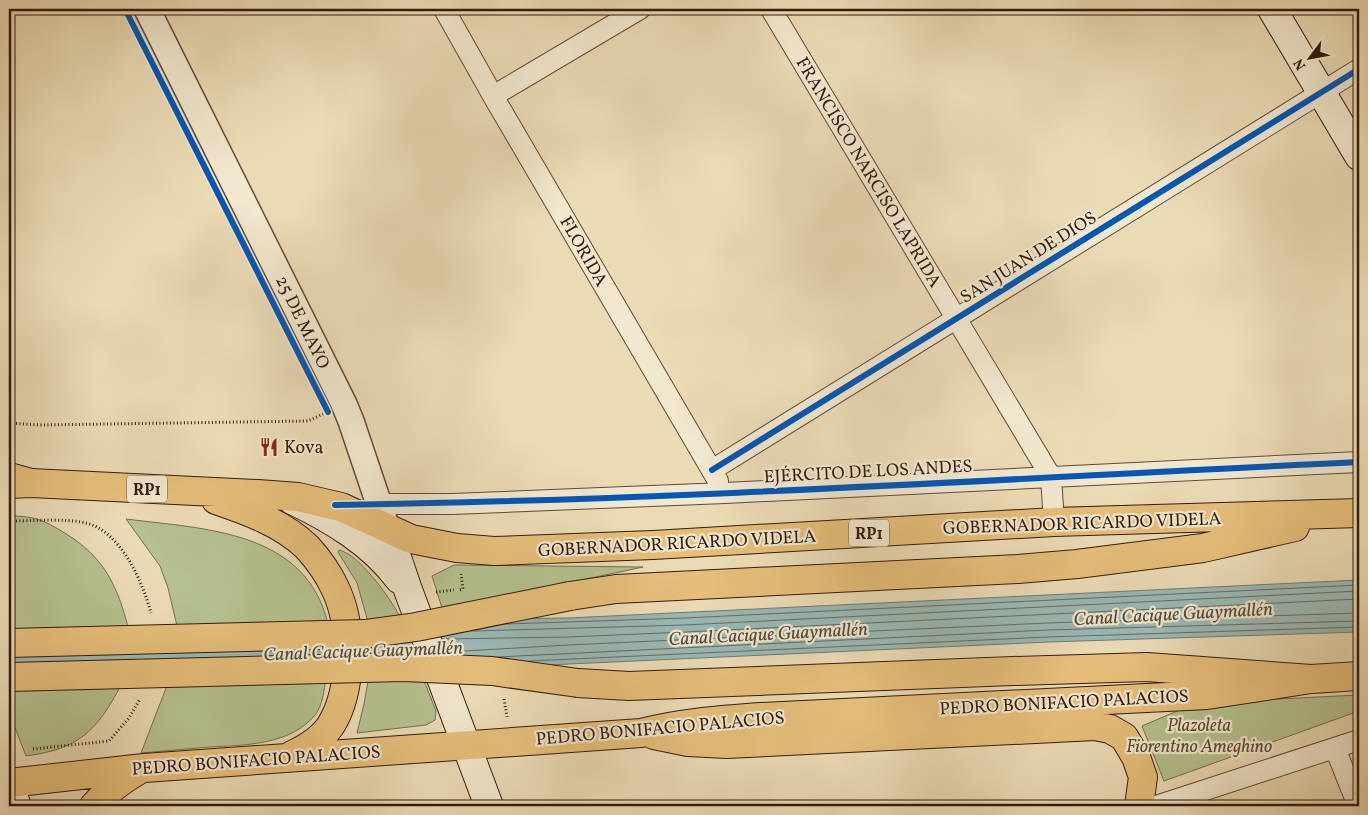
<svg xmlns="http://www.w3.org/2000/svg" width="1368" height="815" viewBox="0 0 1368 815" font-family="Vollkorn,serif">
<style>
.green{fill:#b5c18f;stroke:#746e4e}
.water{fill:#9ab9b5;stroke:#717972}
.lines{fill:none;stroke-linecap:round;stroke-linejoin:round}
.shore{stroke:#666a61;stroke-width:1}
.minor-casing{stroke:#614a37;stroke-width:22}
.tertiary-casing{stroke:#614a37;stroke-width:28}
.secondary-casing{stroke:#331a0d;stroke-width:30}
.trunk-casing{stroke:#331a0d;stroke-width:30}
.motorway-casing{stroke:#331a0d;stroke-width:30}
.path{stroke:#331a0d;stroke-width:3;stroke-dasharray:1 2.5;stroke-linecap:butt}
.minor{stroke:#f2e8cf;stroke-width:20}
.tertiary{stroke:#f2e8cf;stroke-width:25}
.secondary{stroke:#f2e8cf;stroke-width:28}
.trunk{stroke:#e6be7a;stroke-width:28}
.motorway{stroke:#e6be7a;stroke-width:28}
.trunk-bridge-casing{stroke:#331a0d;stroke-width:30;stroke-linecap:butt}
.trunk-bridge{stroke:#e6be7a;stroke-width:28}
.cycleway-casing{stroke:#f2e8cf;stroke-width:9}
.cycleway{stroke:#0057b8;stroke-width:6}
.labels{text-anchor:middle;stroke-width:4.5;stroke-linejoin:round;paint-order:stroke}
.shield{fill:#f2e8cf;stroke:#6c5847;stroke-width:1}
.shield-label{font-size:16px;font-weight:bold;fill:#331a0d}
.street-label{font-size:18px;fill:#331a0d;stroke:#f2e8cf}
.poi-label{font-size:18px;fill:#331a0d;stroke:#f2e8cf;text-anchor:start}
.park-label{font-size:18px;font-style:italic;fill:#5a4c34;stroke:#f2e8cf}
.water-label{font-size:19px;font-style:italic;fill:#524a3f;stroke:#f2e8cf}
</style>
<rect width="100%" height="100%" fill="#ebdbb5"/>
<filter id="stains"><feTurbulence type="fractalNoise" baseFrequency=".004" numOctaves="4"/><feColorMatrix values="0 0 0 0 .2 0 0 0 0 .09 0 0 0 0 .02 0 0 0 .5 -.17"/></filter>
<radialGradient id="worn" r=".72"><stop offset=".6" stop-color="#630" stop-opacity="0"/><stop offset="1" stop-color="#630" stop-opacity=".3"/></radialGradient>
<path class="green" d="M 9,516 C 33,516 42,519 63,532 C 104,556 118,586 129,631 L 9,631 Z
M 126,519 C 204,529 306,530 328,624 L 178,630 L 168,588 L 160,566 Z
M 339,550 C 359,554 390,598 399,615 L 368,622 L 357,583 L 338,552 Z
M 454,565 L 643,567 L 459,606 L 442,608 L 432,576 Z
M 421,673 L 436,711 L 435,720 L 426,725 L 357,733 L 364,704 L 369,676 Z
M 326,678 C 324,690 323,705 315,715 C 290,745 246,745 210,747 C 187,749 164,751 141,753 L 168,683 Z
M 121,685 C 97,731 79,749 26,756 L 9,712 L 9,688 Z
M 1359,695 L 1359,711 L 1164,781 L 1142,726 L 1196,703 Z"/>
<path class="water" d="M 1359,580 L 1359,632 L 1049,642 L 569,664 L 463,670 L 9,688 L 9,631 L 419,620 L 568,618 Z"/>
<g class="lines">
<path class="shore" d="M 507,624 L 685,618 L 1359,585
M 473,631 L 685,625 L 1359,591
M 442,639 L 568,637 L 685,632 L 1359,599
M 447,652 L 568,645 L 1048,623 L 1359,613
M 498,657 L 1048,630 L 1359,621
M 529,661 L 1048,637 L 1359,627"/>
<g class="minor-casing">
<path id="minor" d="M 444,9 L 493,96 L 718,481
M 771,9 L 1051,477 L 1054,522
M 493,96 L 640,9
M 712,470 L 1359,69
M 379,504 L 452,504 L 725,493 L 1359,462
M 1335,748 L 1358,806
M 1156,806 L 1359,740"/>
</g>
<g class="tertiary-casing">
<path id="tertiary" d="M 147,9 L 344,404 L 351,421 L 387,528"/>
</g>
<g class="secondary-casing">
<path id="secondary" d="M 1272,9 L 1359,156
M 292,500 C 332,519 372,543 399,579
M 387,528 L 408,590 L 489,806
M 9,785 L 17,806"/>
</g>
<g class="trunk-casing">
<path id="trunk" d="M 9,484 L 31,483 L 258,494 L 298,497 L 341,507 L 411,539 L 457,548 L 494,551 L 653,545 L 1054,522 L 1359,513
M 216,500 C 248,511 282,523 307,547 C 318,559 328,573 335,588 C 353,625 353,689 331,725 C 322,739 307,748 292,755
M 570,596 L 616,589 L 1018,569 L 1077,564 L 1203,548 L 1295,527
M 578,683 L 629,686 L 1013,671 L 1147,667 L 1311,679 L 1359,676
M 654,735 L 688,742 L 727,744 L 1095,726 L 1110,729 L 1124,737 L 1136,757 L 1143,777 L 1139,806
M 9,783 L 144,768 L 641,733 C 680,723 719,720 760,717 L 1207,695 L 1311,679
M 94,806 C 107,791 121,780 139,770"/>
</g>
<g class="motorway-casing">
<path id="motorway" d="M 9,477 L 31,483"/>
</g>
<path class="path" d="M 9,423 L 40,425 L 308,421 L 323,414
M 9,521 C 30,521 66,518 86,523 C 121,531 143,583 151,613
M 460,590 L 463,589 L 461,574
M 436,592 L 454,590
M 504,699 L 507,717
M 9,730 L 12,729
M 33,749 L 109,741 L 129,718 L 140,699"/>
<use href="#minor" class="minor"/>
<use href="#tertiary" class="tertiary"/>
<use href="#secondary" class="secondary"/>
<use href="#trunk" class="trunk"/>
<use href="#motorway" class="motorway"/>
<g class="trunk-bridge-casing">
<path id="trunk-bridge" d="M 9,643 L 365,634 L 416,627 L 570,596
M 9,677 L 404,667 L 492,671 L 578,683"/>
</g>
<use href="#trunk-bridge" class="trunk-bridge"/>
<g class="cycleway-casing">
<path id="cycleway" d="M 125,9 L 328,412
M 712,470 L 1359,69
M 335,505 C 677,500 1018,478 1359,462"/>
</g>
<use href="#cycleway" class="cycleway"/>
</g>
<defs>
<g id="restaurant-bare" transform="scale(1.5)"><path d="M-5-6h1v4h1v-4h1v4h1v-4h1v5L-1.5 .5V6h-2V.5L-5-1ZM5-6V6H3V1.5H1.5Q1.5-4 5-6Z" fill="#8f2418" stroke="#f2e8cf" stroke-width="2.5" paint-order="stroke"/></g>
</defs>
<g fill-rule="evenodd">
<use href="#restaurant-bare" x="269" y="447"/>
</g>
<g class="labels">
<g class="shield">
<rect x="127" y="475.5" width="40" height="27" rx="4"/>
<rect x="849" y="519.5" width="40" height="27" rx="4"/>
</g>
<g class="shield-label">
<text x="147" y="495">RP1</text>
<text x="869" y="539">RP1</text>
</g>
<g class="street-label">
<text transform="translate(869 172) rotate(59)" y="6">FRANCISCO NARCISO LAPRIDA</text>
<text transform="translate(584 251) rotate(60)" y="6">FLORIDA</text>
<text transform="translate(1028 257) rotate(-32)" y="6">SAN JUAN DE DIOS</text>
<text transform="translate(303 322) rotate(64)" y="6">25 DE MAYO</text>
<text transform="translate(868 471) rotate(-3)" y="6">EJÉRCITO DE LOS ANDES</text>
<text transform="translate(1082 523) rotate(-2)" y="6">GOBERNADOR RICARDO VIDELA</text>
<text transform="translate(677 543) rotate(-3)" y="6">GOBERNADOR RICARDO VIDELA</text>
<text transform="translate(1064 702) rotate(-3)" y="6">PEDRO BONIFACIO PALACIOS</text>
<text transform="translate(660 728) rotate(-5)" y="6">PEDRO BONIFACIO PALACIOS</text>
<text transform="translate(256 760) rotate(-4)" y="6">PEDRO BONIFACIO PALACIOS</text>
</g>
<g class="poi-label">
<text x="284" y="453">Kova</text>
</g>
<g class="park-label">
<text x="1199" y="731">Plazoleta<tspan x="1199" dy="21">Fiorentino Ameghino</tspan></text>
</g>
<g class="water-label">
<text transform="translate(1173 613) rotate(-3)" y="7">Canal Cacique Guaymallén</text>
<text transform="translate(768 633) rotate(-3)" y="7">Canal Cacique Guaymallén</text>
<text transform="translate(363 650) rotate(-2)" y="7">Canal Cacique Guaymallén</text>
</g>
</g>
<rect width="1368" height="815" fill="none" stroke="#ebdbb5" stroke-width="30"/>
<rect x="10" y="10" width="1348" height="795" fill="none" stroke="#331a0d" stroke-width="2.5"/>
<rect x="15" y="15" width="1338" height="785" fill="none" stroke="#331a0d"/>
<g transform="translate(1310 58) rotate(238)" stroke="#f2e8cf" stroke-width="4" paint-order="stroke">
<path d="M0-4L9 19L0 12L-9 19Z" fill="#331a0d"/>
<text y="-8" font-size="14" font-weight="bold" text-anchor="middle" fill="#331a0d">N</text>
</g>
<rect width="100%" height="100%" filter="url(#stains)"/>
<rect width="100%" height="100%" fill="url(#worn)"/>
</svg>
